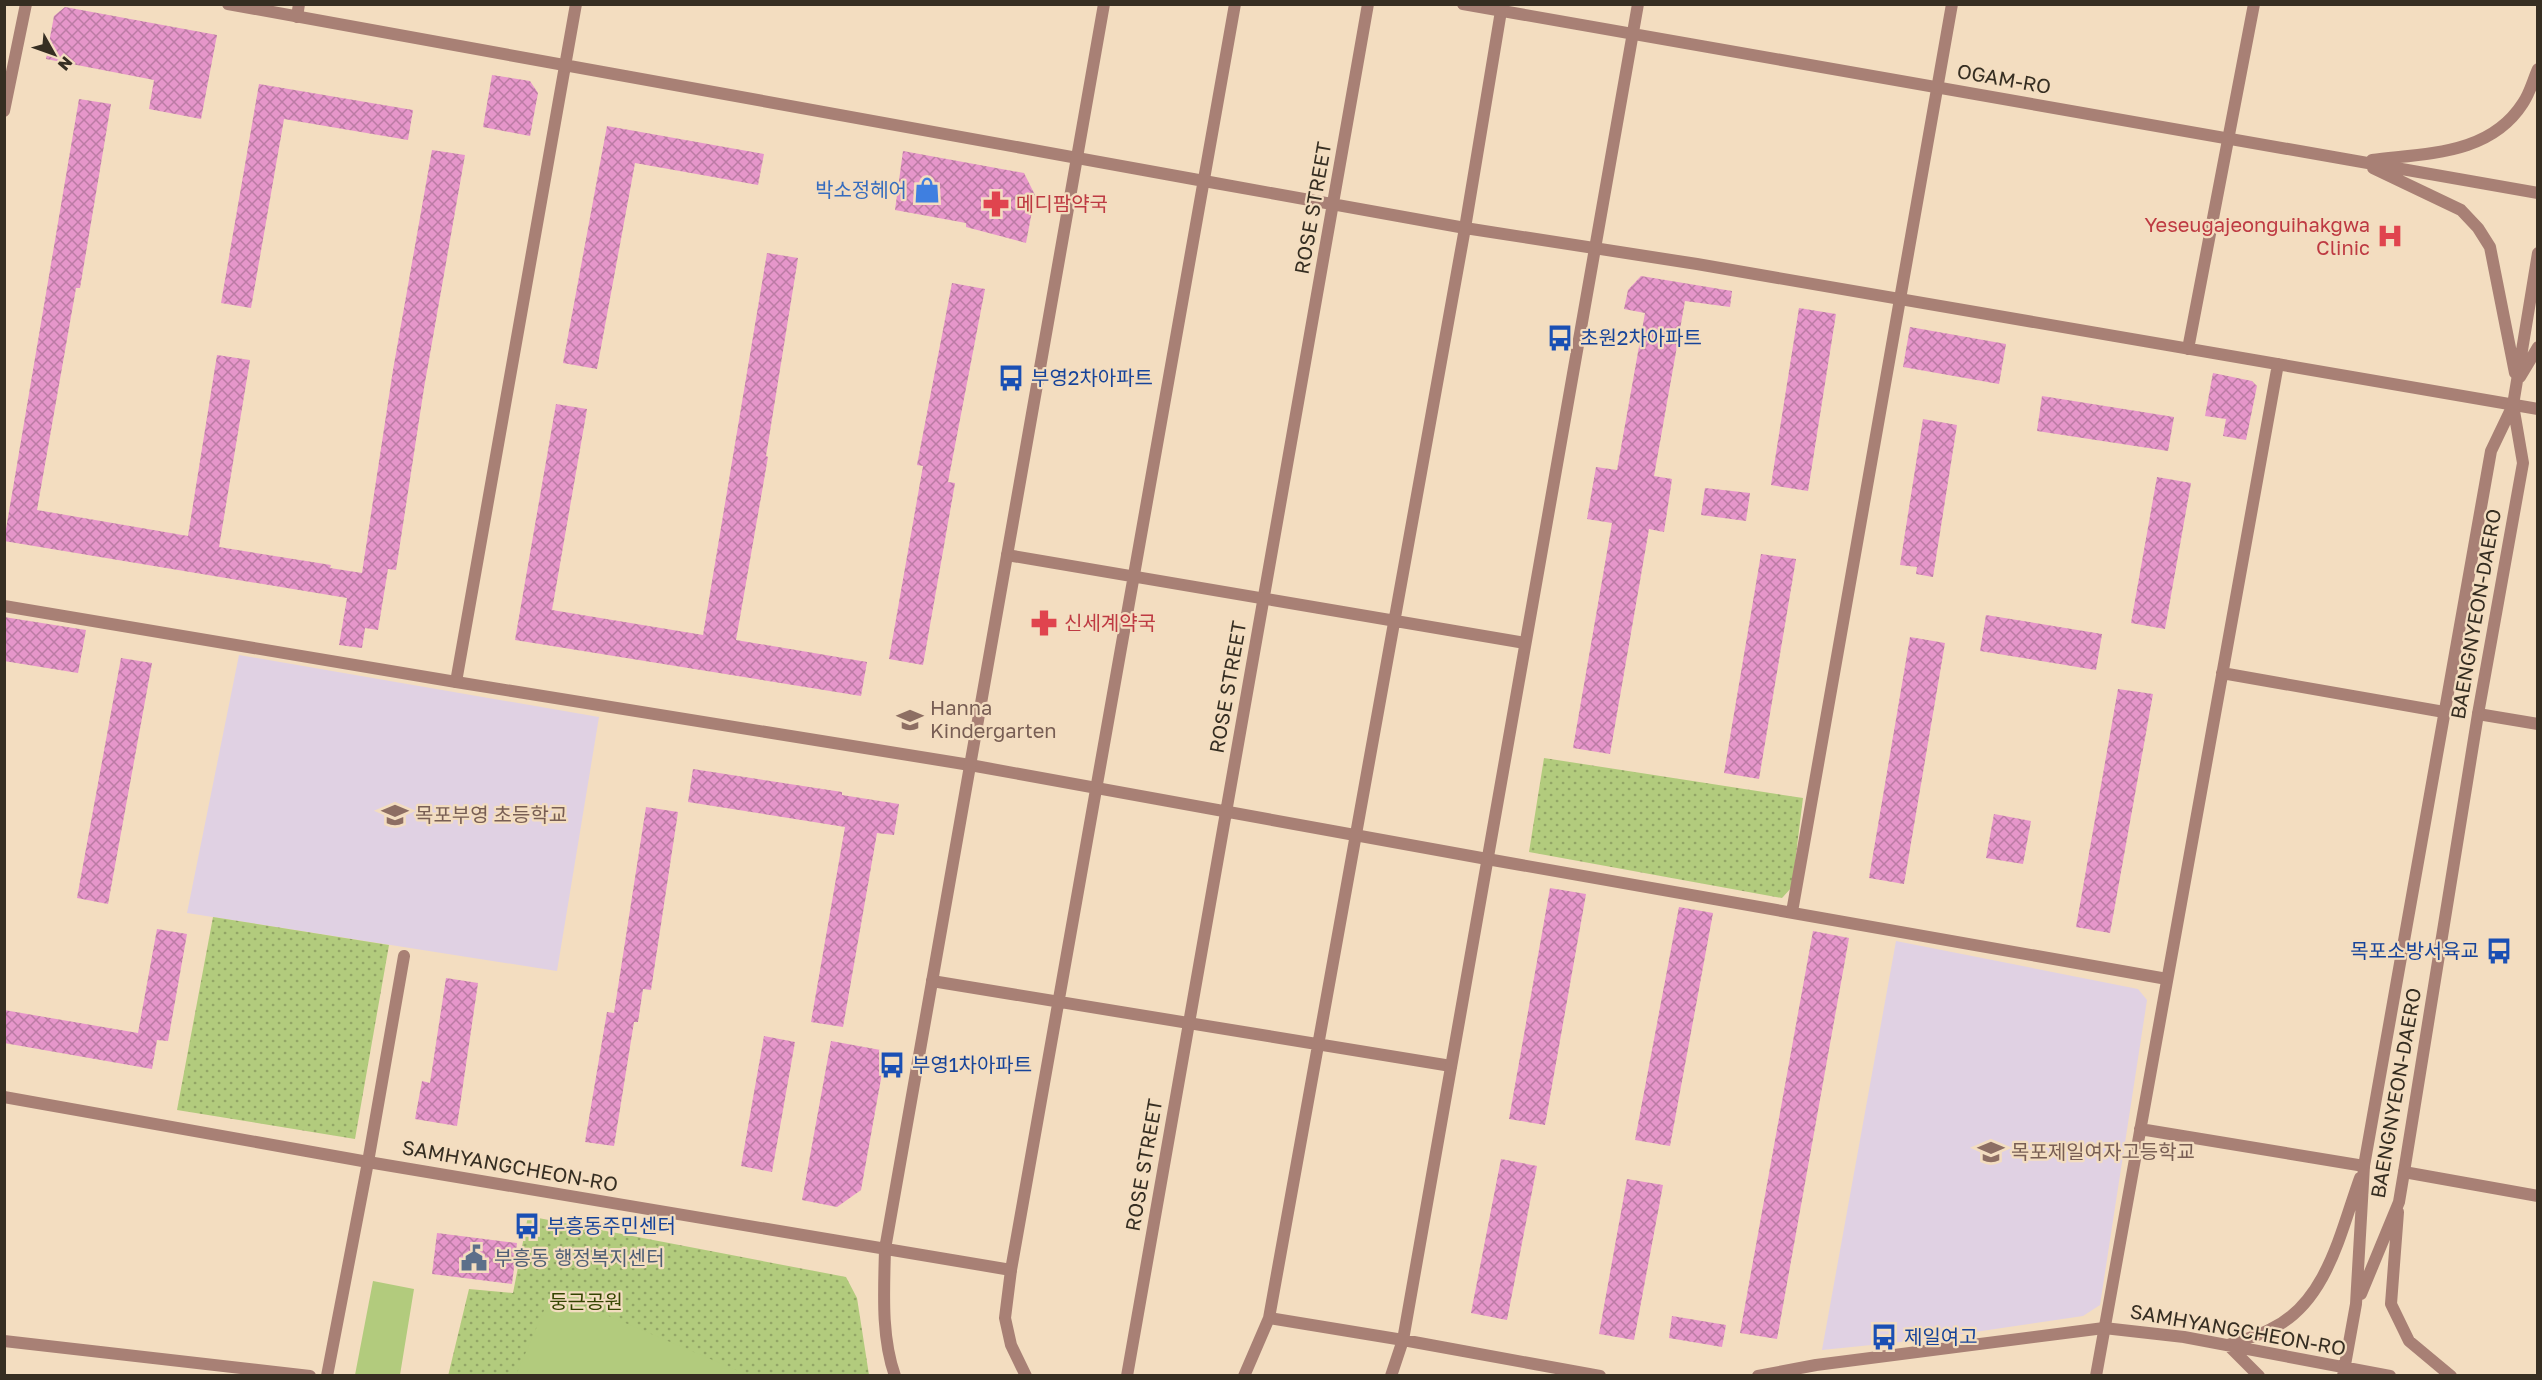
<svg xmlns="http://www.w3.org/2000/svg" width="2542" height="1380" viewBox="0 0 2542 1380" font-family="'Golos Text','Noto Sans KR',sans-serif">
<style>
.education{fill:#e0d1e3}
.grass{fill:url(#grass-dots)}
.garden{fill:#b2cb7d}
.building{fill:url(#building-cross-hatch)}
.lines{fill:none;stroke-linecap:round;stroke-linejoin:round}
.pedestrian{stroke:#a88075;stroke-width:12}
.minor{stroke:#a88075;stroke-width:12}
.tertiary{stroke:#a88075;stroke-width:12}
.labels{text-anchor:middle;stroke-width:4.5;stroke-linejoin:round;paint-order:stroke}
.street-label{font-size:20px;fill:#362e22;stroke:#f3ddc0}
.shop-label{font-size:20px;fill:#366cbe;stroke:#f3ddc0;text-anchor:end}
.health-label{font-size:20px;fill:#be3a42;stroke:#f3ddc0;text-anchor:start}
.transit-label{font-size:20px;fill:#164399;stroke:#f3ddc0;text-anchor:start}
.education-label{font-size:20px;fill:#785e54;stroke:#f3ddc0;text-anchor:start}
.service-label{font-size:20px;fill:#4e5e75;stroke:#f3ddc0;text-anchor:start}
.park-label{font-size:20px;fill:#344401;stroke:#f3ddc0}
</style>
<defs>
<pattern id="grass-dots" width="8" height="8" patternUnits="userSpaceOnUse" patternTransform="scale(1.5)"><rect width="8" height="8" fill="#b2cb7d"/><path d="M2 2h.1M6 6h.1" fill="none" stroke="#92a566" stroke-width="1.8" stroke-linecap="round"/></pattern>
<pattern id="building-cross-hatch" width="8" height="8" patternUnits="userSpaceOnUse" patternTransform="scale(1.5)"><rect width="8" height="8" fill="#e696ca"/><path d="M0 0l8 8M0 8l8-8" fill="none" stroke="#bb7ba4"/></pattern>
</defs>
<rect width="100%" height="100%" fill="#f3ddc0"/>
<path class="education" d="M 239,655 L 599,717 L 557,971 L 187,913 Z
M 1896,941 L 2138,989 L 2147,1000 L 2100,1305 L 2083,1316 L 1921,1340 L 1822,1350 Z"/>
<path class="grass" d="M 1544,758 L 1803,798 L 1792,887 L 1782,898 L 1529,852 Z
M 213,917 L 389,945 L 355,1139 L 177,1110 Z
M 528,1216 L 846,1277 L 857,1298 L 869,1375 L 448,1376 L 469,1289 L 513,1293 Z"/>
<path class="garden" d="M 373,1281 L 414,1289 L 400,1375 L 355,1375 Z
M 552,1292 L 748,1375 L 516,1375 Z"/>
<path class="building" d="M 65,7 L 217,35 L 201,119 L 149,109 L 154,80 L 46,59 L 54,16 Z
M 492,75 L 530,81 L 538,93 L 530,136 L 483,127 Z
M 259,84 L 413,110 L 408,140 L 284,119 L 251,308 L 221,303 Z
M 79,99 L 111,104 L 80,288 L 76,288 L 37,510 L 188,536 L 217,355 L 250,360 L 219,547 L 331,565 L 330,568 L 362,573 L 393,370 L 432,150 L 465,155 L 424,388 L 396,570 L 388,569 L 378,630 L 365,628 L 362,648 L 339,645 L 347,598 L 4,541 Z
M 607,126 L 764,154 L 758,185 L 635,163 L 597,369 L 563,363 Z
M 903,151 L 1024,173 L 1035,195 L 1026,243 L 966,227 L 966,223 L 895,210 Z
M 767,253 L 798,258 L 766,456 L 768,457 L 736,640 L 867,662 L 861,696 L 515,640 L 556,404 L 587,409 L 552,610 L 703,635 Z
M 1641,276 L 1732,291 L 1730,307 L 1685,301 L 1654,476 L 1672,479 L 1664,532 L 1649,529 L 1610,754 L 1573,748 L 1612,523 L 1587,519 L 1596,467 L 1617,470 L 1645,313 L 1624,309 L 1628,290 Z
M 952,283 L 985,289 L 948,482 L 955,483 L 923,665 L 889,659 L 923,466 L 917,465 Z
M 1799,308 L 1836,314 L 1808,491 L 1771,485 Z
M 1910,327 L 2006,344 L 1999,384 L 1903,367 Z
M 2213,373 L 2252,381 L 2257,386 L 2246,440 L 2223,436 L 2226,419 L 2205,416 Z
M 2042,396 L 2174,417 L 2168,451 L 2037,431 Z
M 1923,419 L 1957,425 L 1933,577 L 1916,574 L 1917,567 L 1900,565 Z
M 2157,477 L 2191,483 L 2165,629 L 2131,623 Z
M 1705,488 L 1750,493 L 1746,521 L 1701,515 Z
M 1761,554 L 1796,559 L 1759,779 L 1724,773 Z
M 1986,615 L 2102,634 L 2096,670 L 1980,651 Z
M 4,617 L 86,630 L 78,673 L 4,661 Z
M 1910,637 L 1945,643 L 1904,884 L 1869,878 Z
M 121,658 L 152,663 L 108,904 L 77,898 Z
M 2118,689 L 2153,694 L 2110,933 L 2076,927 Z
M 693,769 L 842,792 L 842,795 L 899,804 L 894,835 L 877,833 L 843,1027 L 811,1022 L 845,827 L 688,802 Z
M 646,807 L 678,812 L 651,990 L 643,989 L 638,1022 L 634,1022 L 614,1146 L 585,1142 L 607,1012 L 614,1013 Z
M 1994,814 L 2031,821 L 2023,864 L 1986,858 Z
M 1550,888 L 1586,894 L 1545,1125 L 1509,1119 Z
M 1679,907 L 1713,913 L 1670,1146 L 1635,1140 Z
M 157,929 L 187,934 L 168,1041 L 157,1040 L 152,1069 L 4,1043 L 4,1010 L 138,1033 Z
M 1813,931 L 1849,938 L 1777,1339 L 1740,1333 Z
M 446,978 L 478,983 L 457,1126 L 415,1119 L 422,1081 L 430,1083 Z
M 764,1036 L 795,1042 L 772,1172 L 741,1166 Z
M 831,1041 L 886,1051 L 861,1190 L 837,1207 L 802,1200 Z
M 1501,1159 L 1537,1166 L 1507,1320 L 1471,1313 Z
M 1627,1179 L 1663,1185 L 1634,1340 L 1599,1334 Z
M 437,1233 L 517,1243 L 512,1284 L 432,1274 Z
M 1672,1316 L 1726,1325 L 1722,1347 L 1669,1338 Z"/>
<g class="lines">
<path class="pedestrian" d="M 297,17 L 299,4
M 1204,181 L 1465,228
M 4,606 L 456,682 L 565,66
M 970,765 L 1487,859 L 2167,979
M 1792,912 L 1952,4
M 368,1162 L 404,956
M 1127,1376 L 1368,4"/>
<path class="minor" d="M 228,4 L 1204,181
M 565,66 L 576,4
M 4,111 L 26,4
M 1465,228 L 1697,264 L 2538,409
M 2188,349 L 2254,4
M 1007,555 L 1525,643
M 2222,673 L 2444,712
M 456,682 L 970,765
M 2478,714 L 2538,724
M 932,981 L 1451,1066
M 2140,1129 L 2364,1166
M 2404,1172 L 2538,1196
M 1269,1318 L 1403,1340
M 4,1341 L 310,1376
M 1026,1376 L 1011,1345 L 1005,1318 L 1011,1270 L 1235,4
M 1244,1376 L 1269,1318 L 1465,228 L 1501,11
M 2096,1376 L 2278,364"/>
<path class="tertiary" d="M 1463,4 L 2538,193
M 2372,160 C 2427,153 2490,155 2523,103 C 2530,93 2533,80 2538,69
M 2373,168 L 2461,210 L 2478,228 L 2490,247 L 2515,373
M 2520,377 L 2538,347
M 4,1097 L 368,1162 L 1011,1270
M 2398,1212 L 2391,1304 L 2409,1341 L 2451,1376
M 2361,1294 L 2399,1202 L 2404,1172 L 2478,714 L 2523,463 L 2513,405
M 1403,1340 L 1600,1376
M 327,1376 L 368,1162
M 895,1376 C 881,1336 884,1291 885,1249 L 1104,4
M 1391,1376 L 1403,1340 L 1638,4
M 1758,1376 L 1816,1365 L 2104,1328 L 2184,1337 L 2390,1376
M 2259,1376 L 2228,1345 C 2243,1340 2258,1336 2271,1329 C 2327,1303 2341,1230 2360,1178
M 2343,1376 L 2356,1304 L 2364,1166 L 2491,451 L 2513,405 L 2538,253"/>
</g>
<defs>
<g id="shop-bare" transform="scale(2.07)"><path d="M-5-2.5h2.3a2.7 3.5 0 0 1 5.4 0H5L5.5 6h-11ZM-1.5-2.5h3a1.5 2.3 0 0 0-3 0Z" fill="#3f7fe0" stroke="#f3ddc0" stroke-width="2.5" paint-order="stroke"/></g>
<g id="pharmacy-bare" transform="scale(2.07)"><path d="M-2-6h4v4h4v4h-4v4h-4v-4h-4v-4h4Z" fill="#e0444e" stroke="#f3ddc0" stroke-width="2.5" paint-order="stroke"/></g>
<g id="hospital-bare" transform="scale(2.07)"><path d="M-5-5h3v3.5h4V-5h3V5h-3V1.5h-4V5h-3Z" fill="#e0444e" stroke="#f3ddc0" stroke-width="2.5" paint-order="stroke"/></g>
<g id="bus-bare" transform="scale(2.07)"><path d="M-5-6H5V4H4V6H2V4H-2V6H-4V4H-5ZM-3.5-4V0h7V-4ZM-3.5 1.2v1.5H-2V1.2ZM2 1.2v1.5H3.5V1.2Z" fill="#1a4fb4" stroke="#f3ddc0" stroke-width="2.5" paint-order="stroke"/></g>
<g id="school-bare" transform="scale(2.07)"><path d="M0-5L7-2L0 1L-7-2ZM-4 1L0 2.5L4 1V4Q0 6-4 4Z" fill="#8d6e63" stroke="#f3ddc0" stroke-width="2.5" paint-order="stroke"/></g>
<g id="civic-bare" transform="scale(2.07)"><path d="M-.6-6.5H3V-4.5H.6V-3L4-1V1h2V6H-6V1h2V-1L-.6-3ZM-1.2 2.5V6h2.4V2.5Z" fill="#5c6f8a" stroke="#f3ddc0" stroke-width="2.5" paint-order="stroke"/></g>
</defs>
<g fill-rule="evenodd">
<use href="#shop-bare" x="927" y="190"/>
<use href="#pharmacy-bare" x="996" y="204"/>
<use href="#hospital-bare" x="2390" y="236"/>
<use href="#bus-bare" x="1560" y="338"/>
<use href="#bus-bare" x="1011" y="378"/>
<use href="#pharmacy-bare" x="1044" y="623"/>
<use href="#school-bare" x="910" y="720"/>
<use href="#school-bare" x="395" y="815"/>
<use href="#bus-bare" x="2499" y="951"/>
<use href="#bus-bare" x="892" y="1065"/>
<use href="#school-bare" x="1991" y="1152"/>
<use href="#bus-bare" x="527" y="1226"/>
<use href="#civic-bare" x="474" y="1258"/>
<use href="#bus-bare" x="1884" y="1337"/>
</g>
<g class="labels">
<g class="street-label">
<text transform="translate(2004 79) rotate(10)" y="7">OGAM-RO</text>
<text transform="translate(1313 208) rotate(-80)" y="7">ROSE STREET</text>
<text transform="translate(2476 614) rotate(-80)" y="7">BAENGNYEON-DAERO</text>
<text transform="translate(1228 687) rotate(-80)" y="7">ROSE STREET</text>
<text transform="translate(2396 1093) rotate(-80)" y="7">BAENGNYEON-DAERO</text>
<text transform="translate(1144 1165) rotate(-80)" y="7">ROSE STREET</text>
<text transform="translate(510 1166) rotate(10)" y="7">SAMHYANGCHEON-RO</text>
<text transform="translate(2238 1330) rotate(10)" y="7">SAMHYANGCHEON-RO</text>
</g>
<g class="shop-label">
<text x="907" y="197">박소정헤어</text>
</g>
<g class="health-label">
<text x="1016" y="211">메디팜약국</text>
<text x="2370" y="232" text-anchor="end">Yeseugajeonguihakgwa<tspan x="2370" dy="23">Clinic</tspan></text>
<text x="1064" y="630">신세계약국</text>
</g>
<g class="transit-label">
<text x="1580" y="345">초원2차아파트</text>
<text x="1031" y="385">부영2차아파트</text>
<text x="2479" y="958" text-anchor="end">목포소방서육교</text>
<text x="912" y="1072">부영1차아파트</text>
<text x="547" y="1233">부흥동주민센터</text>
<text x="1904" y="1344">제일여고</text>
</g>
<g class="education-label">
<text x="930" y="715">Hanna<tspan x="930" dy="23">Kindergarten</tspan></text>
<text x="415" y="822">목포부영 초등학교</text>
<text x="2011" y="1159">목포제일여자고등학교</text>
</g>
<g class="service-label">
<text x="494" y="1265">부흥동 행정복지센터</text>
</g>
<g class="park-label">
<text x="586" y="1309">둥근공원</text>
</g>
</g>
<rect width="2542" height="1380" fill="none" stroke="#362e22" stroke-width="12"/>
<g transform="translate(54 54) rotate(130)" stroke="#f3ddc0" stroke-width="4.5" paint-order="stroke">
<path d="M0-4.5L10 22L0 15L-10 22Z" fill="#362e22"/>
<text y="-9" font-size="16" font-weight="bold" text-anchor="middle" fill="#362e22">N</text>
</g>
</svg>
